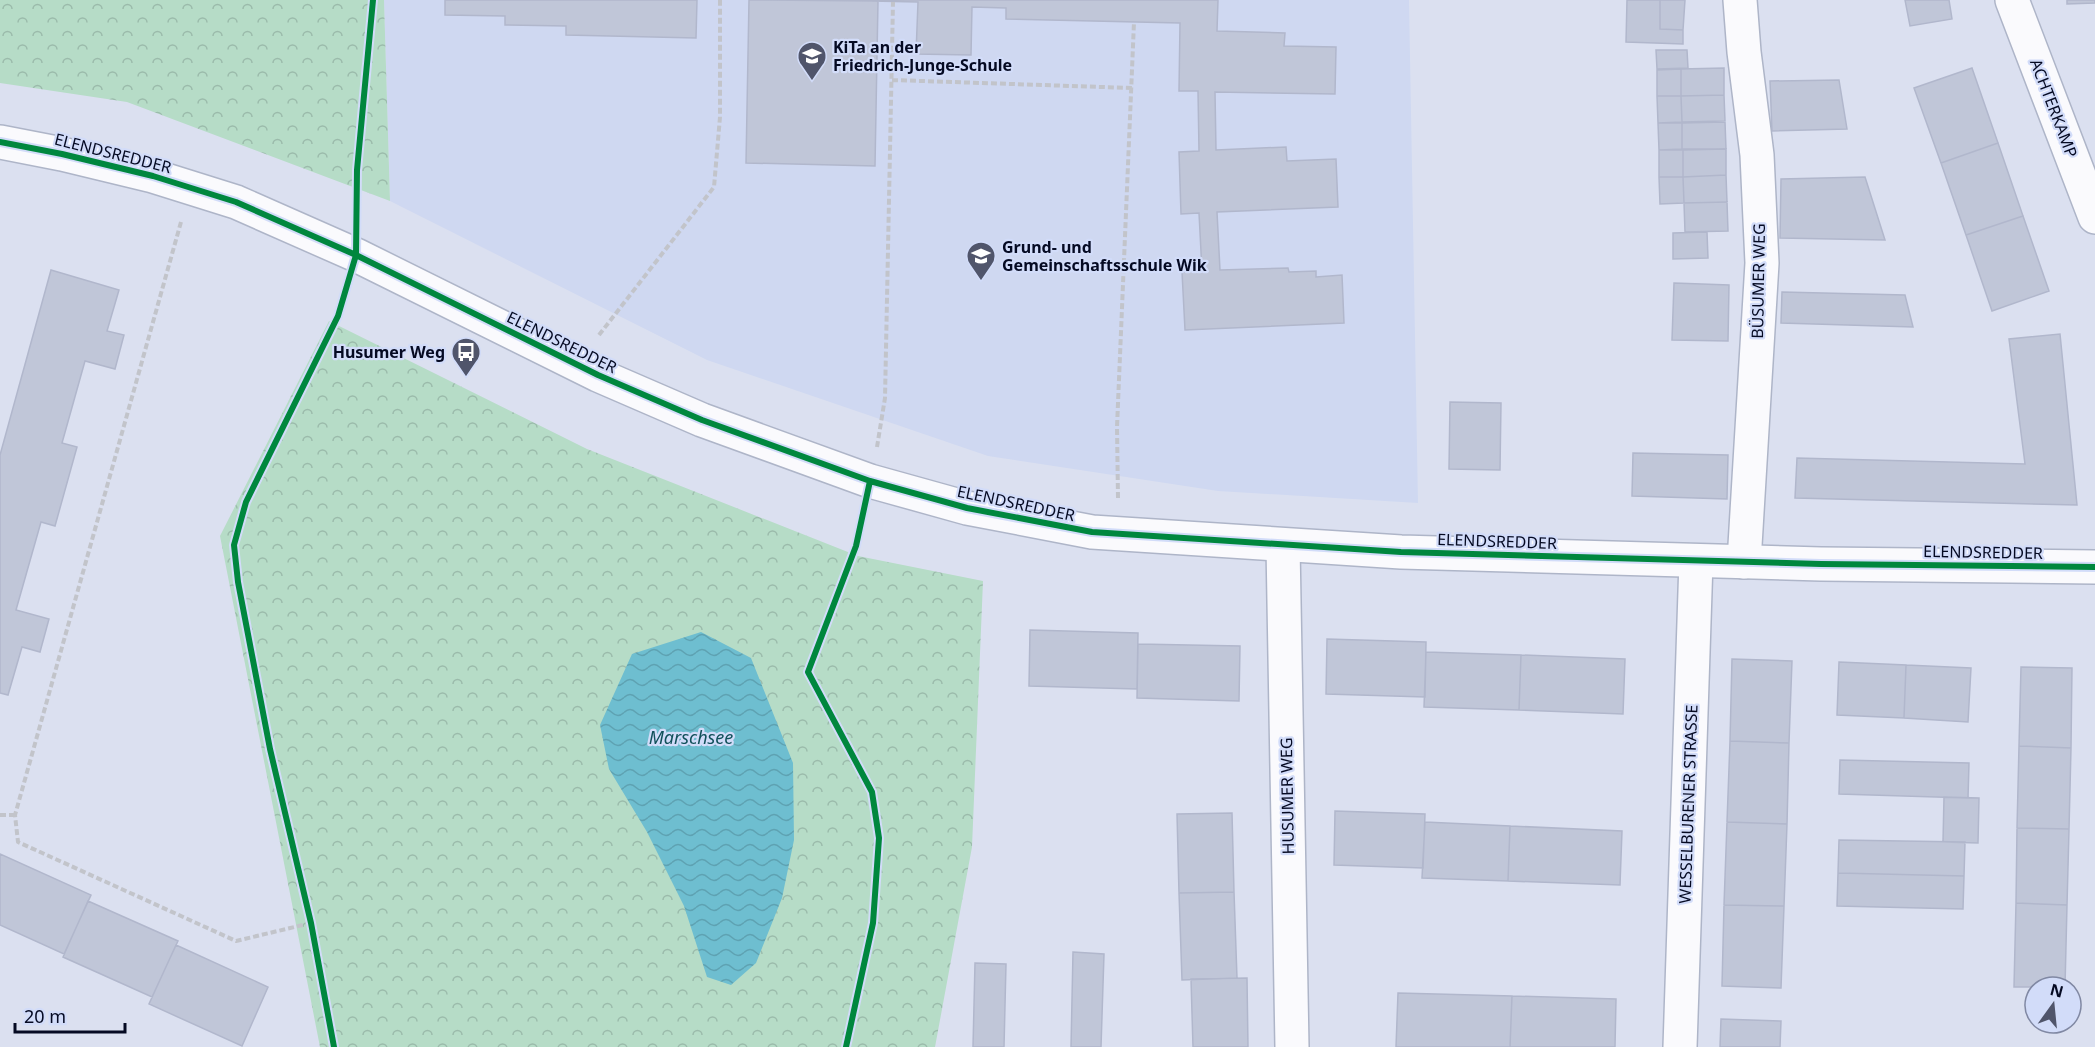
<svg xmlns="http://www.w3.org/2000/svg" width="2095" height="1047" viewBox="0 0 2095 1047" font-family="'Noto Sans',sans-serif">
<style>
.built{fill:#cfd8f1}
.park{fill:url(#park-crowns)}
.water{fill:url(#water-waves)}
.building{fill:#c0c6d8;stroke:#b1b7cc;stroke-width:1.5}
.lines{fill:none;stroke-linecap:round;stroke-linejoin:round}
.street-casing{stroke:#aeb5c8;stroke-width:36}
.secondary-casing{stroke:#aeb5c8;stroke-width:36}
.path{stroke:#c2c4ca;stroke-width:4;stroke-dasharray:6 3;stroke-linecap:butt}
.street{stroke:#fafafd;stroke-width:33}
.secondary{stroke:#fafafd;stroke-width:33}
.cycleway-casing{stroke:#d2dcf9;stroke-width:10}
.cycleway{stroke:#00873e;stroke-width:6}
.labels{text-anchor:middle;stroke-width:4.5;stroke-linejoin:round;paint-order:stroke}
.poi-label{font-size:16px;font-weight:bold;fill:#050a23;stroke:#d2dcf9;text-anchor:start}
.street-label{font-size:16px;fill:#050a23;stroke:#d2dcf9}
.water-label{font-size:18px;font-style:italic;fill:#10505a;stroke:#d2dcf9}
</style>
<defs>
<pattern id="park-crowns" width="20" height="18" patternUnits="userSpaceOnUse" patternTransform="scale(1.5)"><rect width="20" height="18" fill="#b6dcc7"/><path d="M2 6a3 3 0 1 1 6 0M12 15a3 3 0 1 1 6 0" fill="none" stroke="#9bbbab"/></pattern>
<pattern id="water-waves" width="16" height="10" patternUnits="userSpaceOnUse" patternTransform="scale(1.5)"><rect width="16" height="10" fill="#6ebed0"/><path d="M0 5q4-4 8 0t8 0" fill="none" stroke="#5ea2b2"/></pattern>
</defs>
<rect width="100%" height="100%" fill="#dbe0f0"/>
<path class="built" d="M 384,0 L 1409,0 L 1418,503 L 1218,491 L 988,456 L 707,360 L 390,201 Z"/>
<path class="park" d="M 0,0 L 384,0 L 390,201 L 127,102 L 0,83 Z
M 329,321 L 587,449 L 858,556 L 983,581 L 972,847 L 935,1047 L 320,1047 L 220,536 Z"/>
<path class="water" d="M 701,632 L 751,658 L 793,763 L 794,840 L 782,898 L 756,963 L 731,985 L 707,977 L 684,906 L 647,832 L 609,769 L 600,725 L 632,654 Z"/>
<path class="building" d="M 445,0 L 697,0 L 696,38 L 566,35 L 566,26 L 505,25 L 505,16 L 445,15 Z
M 749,0 L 878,1 L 875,166 L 746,163 Z
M 824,0 L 1218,0 L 1217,31 L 1285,33 L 1284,46 L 1336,47 L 1335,94 L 1215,92 L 1216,150 L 1286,147 L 1287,161 L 1336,159 L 1338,207 L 1217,212 L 1220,270 L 1288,268 L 1289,272 L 1316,271 L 1316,277 L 1342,275 L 1344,323 L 1185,330 L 1182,272 L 1202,271 L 1199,213 L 1181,214 L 1179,152 L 1199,151 L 1198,91 L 1179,91 L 1180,23 L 1006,19 L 1006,8 L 972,7 L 971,55 L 916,54 L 918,2 Z
M 1627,0 L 1660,0 L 1660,29 L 1683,30 L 1683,44 L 1626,42 Z
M 1660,0 L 1685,0 L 1683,30 L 1660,29 Z
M 1905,0 L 1949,0 L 1952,19 L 1910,26 Z
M 2067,0 L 2095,0 L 2095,3 L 2067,4 Z
M 1656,50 L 1687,50 L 1688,68 L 1657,69 Z
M 1724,68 L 1724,95 L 1681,96 L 1681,69 Z
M 1972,68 L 1998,143 L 1941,163 L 1914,88 Z
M 1681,69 L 1681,96 L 1657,96 L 1657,70 Z
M 1839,80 L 1847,129 L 1772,131 L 1770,81 Z
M 1724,95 L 1725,121 L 1682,122 L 1681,96 Z
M 1657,96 L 1681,96 L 1682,122 L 1658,123 Z
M 1725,122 L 1726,149 L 1682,149 L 1682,123 Z
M 1658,123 L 1682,123 L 1682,149 L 1659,150 Z
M 1998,143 L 2023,216 L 1966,235 L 1941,163 Z
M 1726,149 L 1726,175 L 1683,177 L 1683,150 Z
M 1659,150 L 1683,150 L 1683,177 L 1659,177 Z
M 1726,175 L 1727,202 L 1684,203 L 1683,177 Z
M 1659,177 L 1683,177 L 1684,203 L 1660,204 Z
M 1865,177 L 1885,240 L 1780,238 L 1781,179 Z
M 1727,202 L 1728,231 L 1685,232 L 1684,203 Z
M 2023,216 L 2049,291 L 1992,311 L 1966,235 Z
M 1707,232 L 1708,258 L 1673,259 L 1673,233 Z
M 51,270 L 119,290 L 107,331 L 124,335 L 115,369 L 85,361 L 62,443 L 77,447 L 55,526 L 41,522 L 16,610 L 49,619 L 40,652 L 22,647 L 8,695 L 0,693 L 0,455 Z
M 1674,283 L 1729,285 L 1728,341 L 1672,340 Z
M 1782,292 L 1905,295 L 1913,327 L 1781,323 Z
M 2060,334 L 2077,505 L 1795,498 L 1797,458 L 2025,464 L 2009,339 Z
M 1450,402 L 1501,403 L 1500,470 L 1449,469 Z
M 1633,453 L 1728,455 L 1727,499 L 1632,496 Z
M 1030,630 L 1138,633 L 1137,689 L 1029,686 Z
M 1327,639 L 1426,642 L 1425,697 L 1326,694 Z
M 1138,644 L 1240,646 L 1239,701 L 1137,698 Z
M 1426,652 L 1521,655 L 1519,710 L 1424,707 Z
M 1521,655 L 1625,659 L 1623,714 L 1519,710 Z
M 1732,659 L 1792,661 L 1789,743 L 1730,741 Z
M 1839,662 L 1906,665 L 1904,718 L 1837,715 Z
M 1906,665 L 1971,668 L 1968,722 L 1904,718 Z
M 2021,667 L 2072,668 L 2071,748 L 2019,746 Z
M 1730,741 L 1789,743 L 1787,824 L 1727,822 Z
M 2019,746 L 2071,748 L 2069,829 L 2017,828 Z
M 1840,760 L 1969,763 L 1968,798 L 1839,794 Z
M 1944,797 L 1979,798 L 1978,843 L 1943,842 Z
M 1335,811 L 1425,814 L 1423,868 L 1334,865 Z
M 1232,813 L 1234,892 L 1179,893 L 1177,814 Z
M 1425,822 L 1510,826 L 1508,881 L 1422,878 Z
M 1727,822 L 1787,824 L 1784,906 L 1724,905 Z
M 1510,826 L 1622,831 L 1620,885 L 1508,881 Z
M 2017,828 L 2069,829 L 2067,905 L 2016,903 Z
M 1839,840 L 1965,842 L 1964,876 L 1838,873 Z
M 0,854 L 91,895 L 64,954 L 0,925 Z
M 1838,873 L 1964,876 L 1963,909 L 1837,906 Z
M 1234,892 L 1237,978 L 1182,980 L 1179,893 Z
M 88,901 L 178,941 L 152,997 L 63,957 Z
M 2016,903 L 2067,905 L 2065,987 L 2014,987 Z
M 1724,905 L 1784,906 L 1781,988 L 1722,986 Z
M 176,945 L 268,987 L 242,1046 L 149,1004 Z
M 1073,952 L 1104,954 L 1101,1047 L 1071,1047 Z
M 975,963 L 1006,964 L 1004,1047 L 973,1047 Z
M 1247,978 L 1248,1047 L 1193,1047 L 1191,979 Z
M 1398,993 L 1512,996 L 1510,1047 L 1396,1047 Z
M 1512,996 L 1616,999 L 1615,1047 L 1510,1047 Z
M 1721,1019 L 1781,1021 L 1780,1047 L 1720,1047 Z"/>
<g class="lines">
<g class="street-casing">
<path id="street" d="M 1740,0 L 1744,52 L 1757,155 L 1762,263 L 1744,562
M 2012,0 L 2095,217
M 1283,546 L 1292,1047
M 1680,1047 L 1696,561"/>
</g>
<g class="secondary-casing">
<path id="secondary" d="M 0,142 L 62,154 L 153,176 L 236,202 L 356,255 L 598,375 L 702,420 L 870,481 L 967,508 L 1092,532 L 1401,552 L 1821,564 L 2095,567"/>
</g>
<path class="path" d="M 892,80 L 1132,88
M 181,222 L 15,815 L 18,842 L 236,941 L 311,923
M 599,335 L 714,187 L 720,117 L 720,0
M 877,447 L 885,398 L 893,2
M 1118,498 L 1117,427 L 1134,22
M 0,815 L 15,815"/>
<use href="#street" class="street"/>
<use href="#secondary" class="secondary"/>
<g class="cycleway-casing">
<path id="cycleway" d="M 0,142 L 62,154 L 153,176 L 236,202 L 356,255 L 598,375 L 702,420 L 870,481 L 967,508 L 1092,532 L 1401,552 L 1821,564 L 2095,567
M 334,1047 L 311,923 L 270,749 L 238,582 L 234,545 L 246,502 L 338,316 L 356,255 L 357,170 L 373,0
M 846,1047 L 873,923 L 879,838 L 872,792 L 808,672 L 856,546 L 870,481"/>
</g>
<use href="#cycleway" class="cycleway"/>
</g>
<defs>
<g id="school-pin" transform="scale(1.5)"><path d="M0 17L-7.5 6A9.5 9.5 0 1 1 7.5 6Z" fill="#50556b" stroke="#d2dcf9"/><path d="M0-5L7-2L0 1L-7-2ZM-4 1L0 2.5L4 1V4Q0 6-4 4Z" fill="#fff"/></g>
<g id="bus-pin" transform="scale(1.5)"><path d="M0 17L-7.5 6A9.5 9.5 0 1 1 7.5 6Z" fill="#50556b" stroke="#d2dcf9"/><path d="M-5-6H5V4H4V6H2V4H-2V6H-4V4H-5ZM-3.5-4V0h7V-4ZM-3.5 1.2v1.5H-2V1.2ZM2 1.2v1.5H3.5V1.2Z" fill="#fff"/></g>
</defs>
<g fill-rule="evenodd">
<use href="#school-pin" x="812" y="56"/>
<use href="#school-pin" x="981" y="256"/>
<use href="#bus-pin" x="466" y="352"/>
</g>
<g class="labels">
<g class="poi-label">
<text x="833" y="53">KiTa an der<tspan x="833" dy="18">Friedrich-Junge-Schule</tspan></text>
<text x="1002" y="253">Grund- und<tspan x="1002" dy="18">Gemeinschaftsschule Wik</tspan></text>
<text x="445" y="358" text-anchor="end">Husumer Weg</text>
</g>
<g class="street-label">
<text transform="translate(2054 108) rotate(69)" y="6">ACHTERKAMP</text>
<text transform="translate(113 153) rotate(14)" y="6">ELENDSREDDER</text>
<text transform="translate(1758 281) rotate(-89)" y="6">BÜSUMER WEG</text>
<text transform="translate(562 342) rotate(26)" y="6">ELENDSREDDER</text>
<text transform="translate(1016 503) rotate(12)" y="6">ELENDSREDDER</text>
<text transform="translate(1497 541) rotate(2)" y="6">ELENDSREDDER</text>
<text transform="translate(1983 552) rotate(1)" y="6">ELENDSREDDER</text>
<text transform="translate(1287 796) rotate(-91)" y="6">HUSUMER WEG</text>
<text transform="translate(1688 804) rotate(-88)" y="6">WESSELBURENER STRASSE</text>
</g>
<g class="water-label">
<text x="691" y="744">Marschsee</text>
</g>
</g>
<g transform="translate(2053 1005) rotate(15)"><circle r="28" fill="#d2dcf9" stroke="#8088a3" stroke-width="1.5"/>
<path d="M0-4.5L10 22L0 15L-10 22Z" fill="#50556b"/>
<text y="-9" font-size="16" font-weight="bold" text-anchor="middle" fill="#050a23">N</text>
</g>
<path d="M15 1023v9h110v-9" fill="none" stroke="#050a23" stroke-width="3"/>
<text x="24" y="1023" font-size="18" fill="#050a23" stroke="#d2dcf9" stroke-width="4.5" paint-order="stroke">20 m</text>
</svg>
